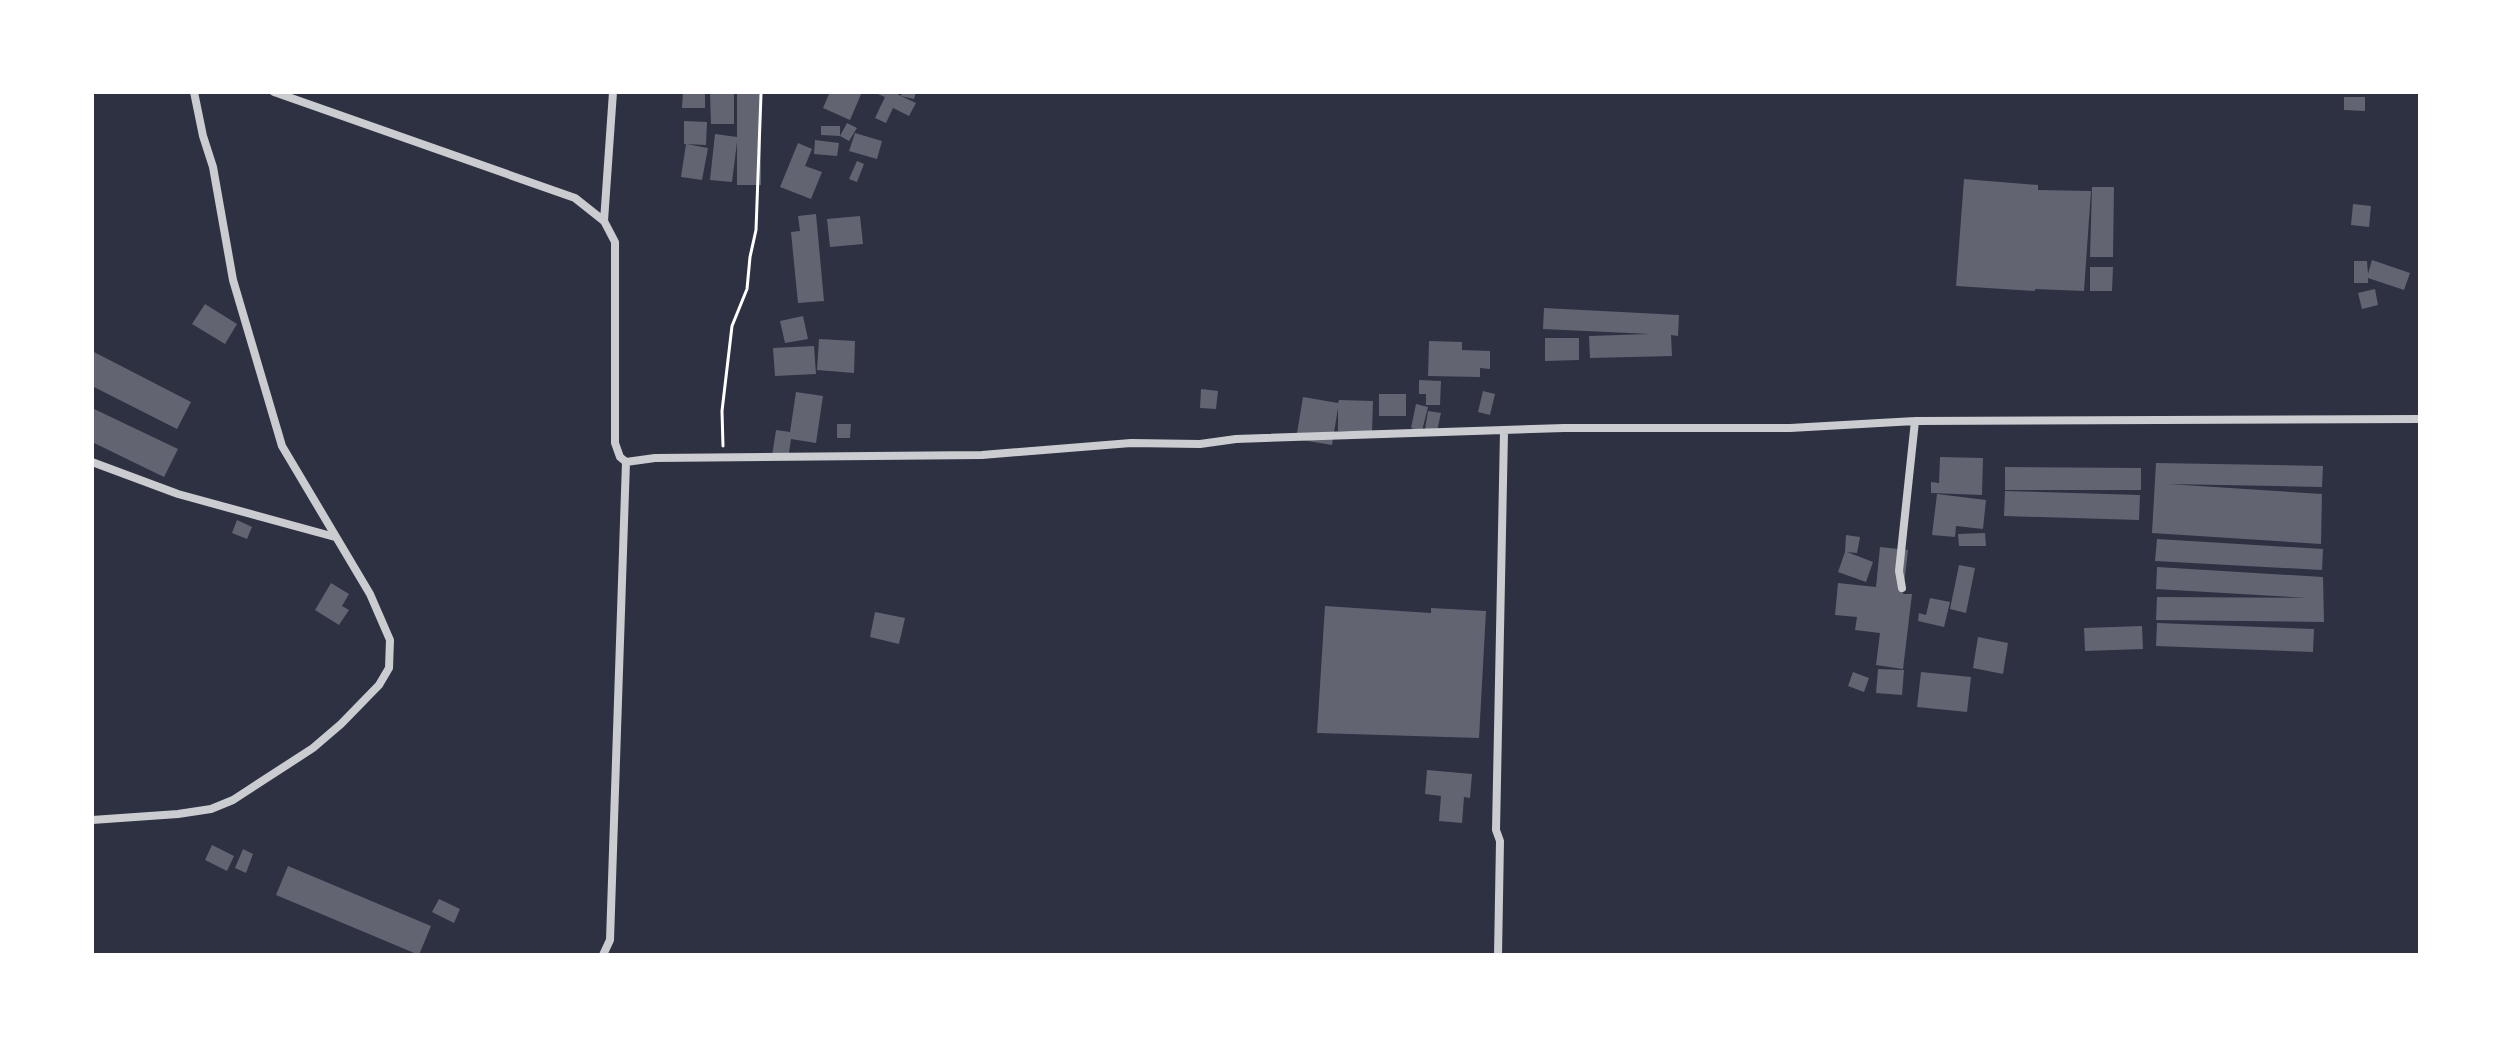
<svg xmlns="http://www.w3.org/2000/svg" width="2512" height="1047" viewBox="0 0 2512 1047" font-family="Barlow,sans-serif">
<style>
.building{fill:#626471}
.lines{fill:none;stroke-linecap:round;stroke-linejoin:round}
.path{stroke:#fff;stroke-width:3}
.minor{stroke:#caccd0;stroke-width:8}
</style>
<rect width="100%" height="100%" fill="#2d3142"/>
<path class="building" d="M 683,92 L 705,92 L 705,108 L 682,108 Z
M 710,92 L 734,92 L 734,124 L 711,124 Z
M 737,92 L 761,92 L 761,185 L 737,185 L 737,142 L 732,182 L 710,180 L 715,134 L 737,137 Z
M 830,92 L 862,92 L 850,120 L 823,108 Z
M 873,92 L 894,92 L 901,96 L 902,92 L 916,92 L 914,99 L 901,96 L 916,103 L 909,116 L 893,108 L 886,123 L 875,118 L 885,97 Z
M 2344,97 L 2365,97 L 2365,111 L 2344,110 Z
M 684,121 L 707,122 L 706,145 L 684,144 Z
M 847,123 L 857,128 L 849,141 L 840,136 Z
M 821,126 L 840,126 L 840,136 L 821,135 Z
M 855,133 L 882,141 L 877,159 L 849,151 Z
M 815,140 L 839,143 L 837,156 L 814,154 Z
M 798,143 L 812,149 L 805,166 L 822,172 L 811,199 L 780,187 Z
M 686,144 L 708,148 L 702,180 L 681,177 Z
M 857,161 L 864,164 L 857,182 L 849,179 Z
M 1964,179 L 2038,185 L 2038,190 L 2091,191 L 2084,291 L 2035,289 L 2035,291 L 1956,286 Z
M 2092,187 L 2114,187 L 2113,257 L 2090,257 Z
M 2353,204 L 2371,206 L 2369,227 L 2351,225 Z
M 816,214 L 824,301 L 798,303 L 791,232 L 800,231 L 798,216 Z
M 860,216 L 863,244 L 830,247 L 827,219 Z
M 2372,260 L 2410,273 L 2404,290 L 2368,278 L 2368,283 L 2354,283 L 2354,261 L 2367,261 L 2368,274 Z
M 2090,267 L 2113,267 L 2112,291 L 2090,291 Z
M 2375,289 L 2378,305 L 2362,309 L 2358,293 Z
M 205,304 L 237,324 L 225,344 L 192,324 Z
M 1544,308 L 1679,315 L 1678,336 L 1671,335 L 1672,356 L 1590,358 L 1589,336 L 1650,334 L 1543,329 Z
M 803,316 L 808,339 L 785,343 L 780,321 Z
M 1545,338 L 1579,338 L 1579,360 L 1545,361 Z
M 819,339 L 855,341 L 854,373 L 817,370 Z
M 1429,341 L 1462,342 L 1462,350 L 1490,351 L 1490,369 L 1480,368 L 1480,377 L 1428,376 Z
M 814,346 L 816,374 L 775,376 L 773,348 Z
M 92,351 L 191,402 L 177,429 L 92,386 Z
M 1419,380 L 1441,381 L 1440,405 L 1426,405 L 1426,394 L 1419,394 Z
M 1201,389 L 1218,391 L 1216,409 L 1200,408 Z
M 1483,391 L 1495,394 L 1490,415 L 1478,412 Z
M 796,392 L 823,396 L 816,443 L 791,439 L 788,459 L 772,456 L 776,430 L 790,432 Z
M 1379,394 L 1406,394 L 1406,416 L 1379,416 Z
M 1303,397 L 1338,403 L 1339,400 L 1373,401 L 1372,432 L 1338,431 L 1338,408 L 1332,445 L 1296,439 Z
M 1416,404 L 1428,407 L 1422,431 L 1411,428 Z
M 92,408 L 178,449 L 164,477 L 92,442 Z
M 1428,411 L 1441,413 L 1437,431 L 1425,429 Z
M 837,424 L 851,424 L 850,438 L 837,438 Z
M 1940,457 L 1983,458 L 1982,495 L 1931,493 L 1931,482 L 1939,483 Z
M 2156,463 L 2323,466 L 2322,487 L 2168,484 L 2322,494 L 2321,544 L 2152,533 Z
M 2005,467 L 2141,468 L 2141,490 L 2005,490 Z
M 2005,491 L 2140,495 L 2139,520 L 2004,516 Z
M 1937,494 L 1986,500 L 1983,529 L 1956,526 L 1955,537 L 1932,535 Z
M 237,520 L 252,527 L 247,539 L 232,533 Z
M 1985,533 L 1986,546 L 1959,546 L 1958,534 Z
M 1846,535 L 1860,537 L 1857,553 L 1847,552 L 1873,562 L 1866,582 L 1838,572 L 1845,552 Z
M 2157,539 L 2323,549 L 2322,570 L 2155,561 Z
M 1880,547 L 1908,550 L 1903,594 L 1912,594 L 1903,669 L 1876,665 L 1880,633 L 1855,630 L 1857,617 L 1835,615 L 1838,583 L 1876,587 Z
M 1959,565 L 1975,568 L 1966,613 L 1950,609 Z
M 2157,567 L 2323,577 L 2324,622 L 2156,620 L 2157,597 L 2308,598 L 2156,589 Z
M 331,583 L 349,594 L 342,606 L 349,610 L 339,625 L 315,610 Z
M 1930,598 L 1950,602 L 1944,627 L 1918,621 L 1919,613 L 1926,615 Z
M 1325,606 L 1431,613 L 1431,608 L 1486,611 L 1479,738 L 1317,733 Z
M 875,612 L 905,618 L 899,644 L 870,637 Z
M 2157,623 L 2314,629 L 2313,652 L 2156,646 Z
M 2142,626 L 2143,649 L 2085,651 L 2084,628 Z
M 1978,637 L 2008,643 L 2003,674 L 1973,668 Z
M 1878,669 L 1904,670 L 1902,695 L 1876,693 Z
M 1853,672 L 1869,678 L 1864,692 L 1848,686 Z
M 1921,672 L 1971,677 L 1967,712 L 1917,707 Z
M 1427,770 L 1472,774 L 1470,798 L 1464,797 L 1462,823 L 1439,821 L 1441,796 L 1425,794 Z
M 212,845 L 234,856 L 227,871 L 205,860 Z
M 243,849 L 253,854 L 246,873 L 235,868 Z
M 288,866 L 431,926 L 419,955 L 276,895 Z
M 439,899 L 460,909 L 454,923 L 432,912 Z"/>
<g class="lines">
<path class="path" d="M 723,446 L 722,411 L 732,326 L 747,289 L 750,257 L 756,230 L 761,94"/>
<path class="minor" d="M 274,92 L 575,198 L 604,221 L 615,242 L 615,443 L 620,457 L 626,462 L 655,458 L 982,455 L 1131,443 L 1200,444 L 1236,439 L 1564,428 L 1790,428 L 1915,421 L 2420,419
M 604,221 L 613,92
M 92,462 L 178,494 L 335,537
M 1902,588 L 1899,571 L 1915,421
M 92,820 L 178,814 L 211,809 L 233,800 L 313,748 L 341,724 L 379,685 L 389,668 L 390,640 L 370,594 L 282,446 L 233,280 L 213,167 L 203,136 L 194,92
M 603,955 L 610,940 L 626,462
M 1498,955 L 1500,841 L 1496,830 L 1504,432"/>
</g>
<rect width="2512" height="1047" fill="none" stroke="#ffffff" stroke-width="188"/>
</svg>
